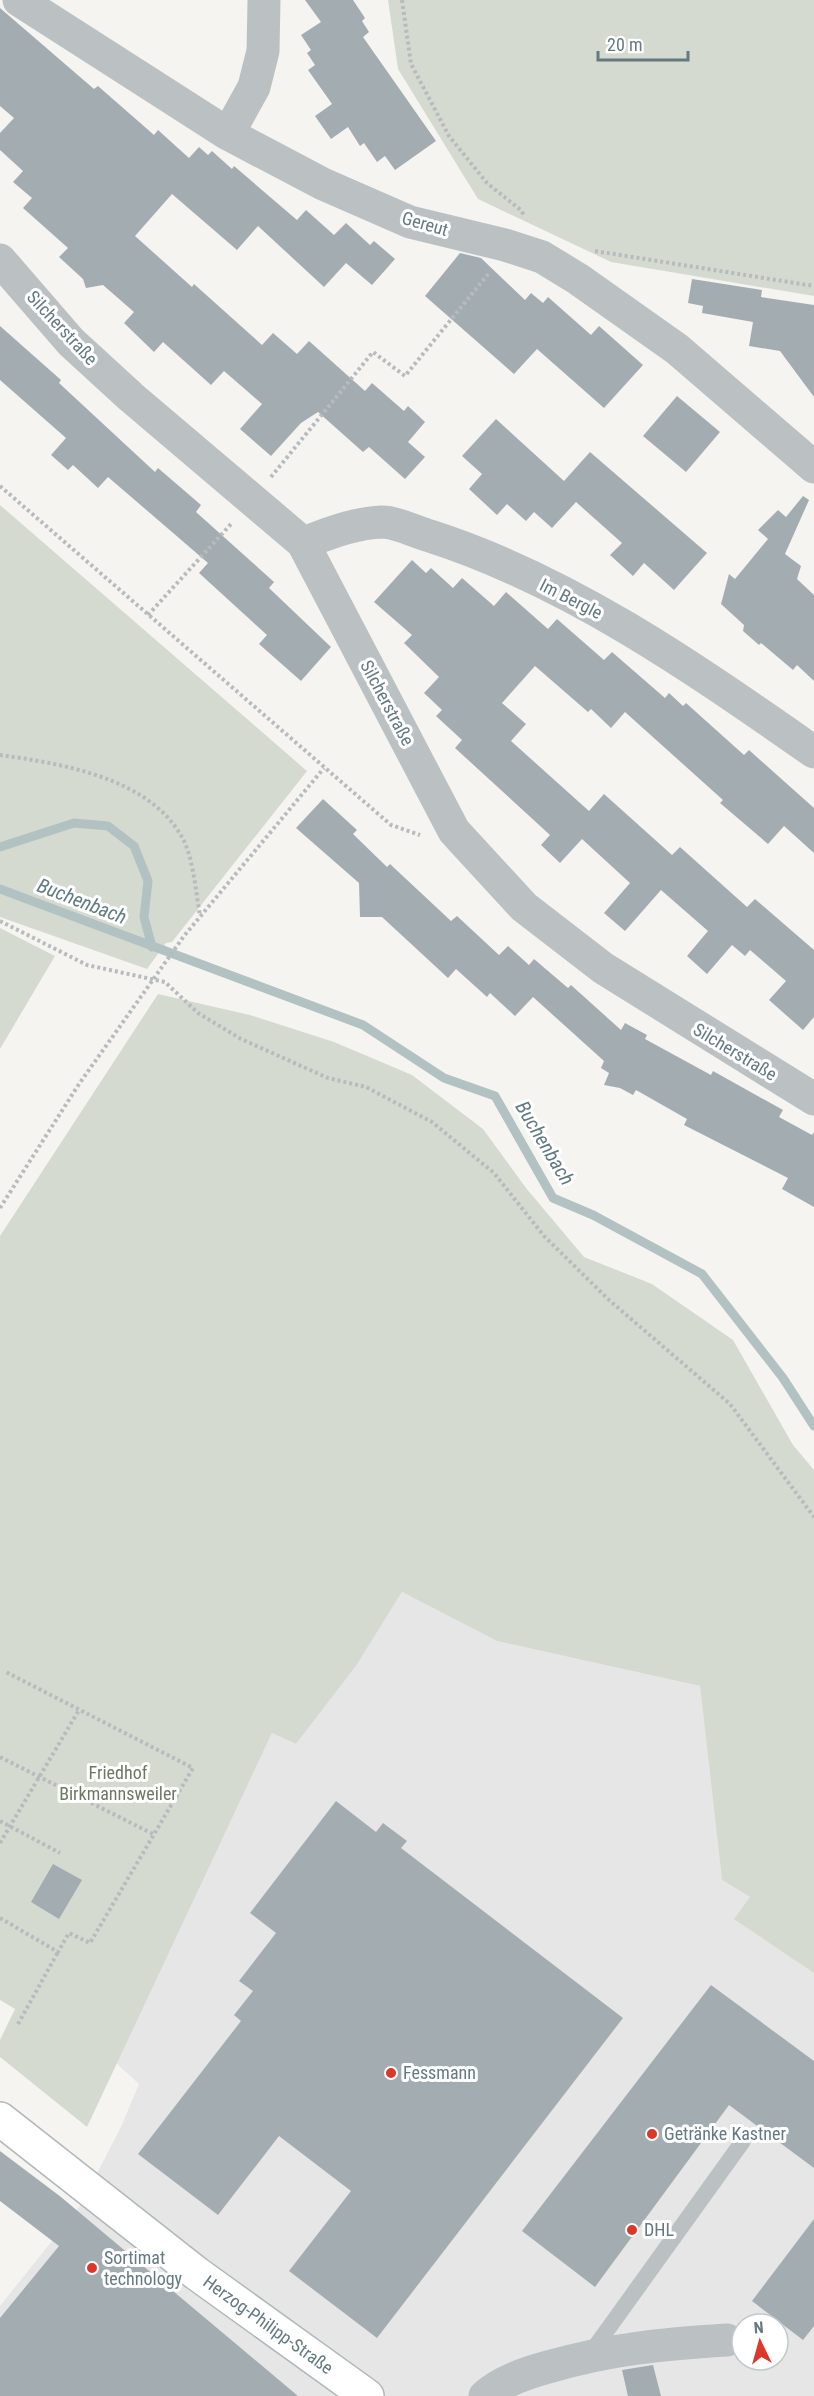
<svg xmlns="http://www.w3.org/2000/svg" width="814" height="2396" viewBox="0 0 814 2396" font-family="'Roboto Condensed',sans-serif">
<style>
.built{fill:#e5e6e5;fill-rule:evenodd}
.green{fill:#d5dad1}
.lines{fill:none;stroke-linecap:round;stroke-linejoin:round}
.stream{stroke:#b2c2c3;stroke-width:9}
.building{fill:#a3adb1}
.secondary-casing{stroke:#b0b7ba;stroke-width:36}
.path{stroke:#b8bbbd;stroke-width:4;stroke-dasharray:3 3;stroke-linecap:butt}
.lane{stroke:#bbc1c3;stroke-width:16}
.street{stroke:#bbc1c3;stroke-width:33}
.secondary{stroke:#fff;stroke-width:33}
.poi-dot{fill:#dd3729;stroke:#fff;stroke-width:2}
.labels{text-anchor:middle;stroke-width:6;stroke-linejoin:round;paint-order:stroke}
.street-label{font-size:18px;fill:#657981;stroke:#fff}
.park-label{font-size:18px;fill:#6b7963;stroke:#fff}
.poi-label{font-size:18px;fill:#657981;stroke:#fff;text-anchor:start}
.water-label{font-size:20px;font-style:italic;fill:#607b7f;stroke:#fff}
</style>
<rect width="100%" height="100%" fill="#f5f4f1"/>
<path class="built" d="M 402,1592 L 497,1641 L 700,1686 L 722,1880 L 750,1897 L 814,1953 L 814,2396 L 0,2396 L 0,2306 L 80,2206 L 121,2127 L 139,2084 L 116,2063 L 272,1733 L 296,1744 L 356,1666 ZM 742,2324 L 778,2324 L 778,2360 L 742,2360 Z"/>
<path class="green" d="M 388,0 L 814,0 L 814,296 L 611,262 L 478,199 L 398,69 Z
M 0,505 L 307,771 L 172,942 L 166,943 L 147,969 L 0,917 Z
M 0,928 L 55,956 L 0,1049 Z
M 158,994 L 250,1015 L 334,1042 L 412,1075 L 483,1129 L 526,1188 L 584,1257 L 652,1284 L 733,1340 L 793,1445 L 814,1470 L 814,1973 L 734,1919 L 750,1897 L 722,1880 L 700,1686 L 497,1641 L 402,1592 L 356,1666 L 296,1744 L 272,1733 L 87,2127 L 0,2057 L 0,2040 L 15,2009 L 0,2000 L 0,1236 Z"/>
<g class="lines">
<path class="stream" d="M 0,847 L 74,823 L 108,826 L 134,846 L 148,881 L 144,917 L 152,947
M 0,889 L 363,1025 L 444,1078 L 495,1096 L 553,1198 L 593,1215 L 702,1274 L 783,1378 L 814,1426"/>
</g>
<path class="building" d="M 305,0 L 353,0 L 365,18 L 362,21 L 369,32 L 363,37 L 436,141 L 395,170 L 385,156 L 377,162 L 364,143 L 360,146 L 348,127 L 331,139 L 315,116 L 332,104 L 308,70 L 315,65 L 307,53 L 311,50 L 301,35 L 321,22 Z
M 0,8 L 94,89 L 98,86 L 154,135 L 158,130 L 189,158 L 199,147 L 208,155 L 212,151 L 232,169 L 234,166 L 297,220 L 306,210 L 334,235 L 346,223 L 370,245 L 374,241 L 395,259 L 372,285 L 346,263 L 324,287 L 258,226 L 237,250 L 172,194 L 135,236 L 192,287 L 194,284 L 262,345 L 273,333 L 297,354 L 309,341 L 365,391 L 372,383 L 404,411 L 408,406 L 425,422 L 408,442 L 425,457 L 405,479 L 369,447 L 363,452 L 318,412 L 301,423 L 271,456 L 240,429 L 262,404 L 224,371 L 211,385 L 163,342 L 154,352 L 124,323 L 134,312 L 103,285 L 86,288 L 83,279 L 59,257 L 68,248 L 23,208 L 32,198 L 13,182 L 23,171 L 0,150 L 0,133 L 14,118 L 0,106 Z
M 460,253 L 481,258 L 525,300 L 531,293 L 543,303 L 548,297 L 591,335 L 599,326 L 643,365 L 604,408 L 537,349 L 514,374 L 425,296 Z
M 692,279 L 762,290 L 761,297 L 814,305 L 814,397 L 780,351 L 749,346 L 753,322 L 702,313 L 703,306 L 688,303 Z
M 0,326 L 61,380 L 59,383 L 155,472 L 158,468 L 201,505 L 196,512 L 274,582 L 269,588 L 331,647 L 301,681 L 259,644 L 267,635 L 199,573 L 208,563 L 108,477 L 98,488 L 73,465 L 68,470 L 51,455 L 66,438 L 0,380 Z
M 677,396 L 720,432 L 686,472 L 643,436 Z
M 496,419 L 564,481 L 590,452 L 707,553 L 674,590 L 644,563 L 633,576 L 610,555 L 622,543 L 576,502 L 552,528 L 534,512 L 526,521 L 507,504 L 497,515 L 469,489 L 482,474 L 462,456 Z
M 803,496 L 809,500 L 785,554 L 801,566 L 797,579 L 814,595 L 814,681 L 797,665 L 793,670 L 761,643 L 759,645 L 743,631 L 744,625 L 721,604 L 729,574 L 735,579 L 768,539 L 758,530 L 778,510 L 786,517 Z
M 412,560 L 426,573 L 431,568 L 453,588 L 462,578 L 494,606 L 506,592 L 548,629 L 557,619 L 604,660 L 612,652 L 665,698 L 669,693 L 683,706 L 686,703 L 744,755 L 749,750 L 814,808 L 814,853 L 784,826 L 768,844 L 720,803 L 723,800 L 625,712 L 611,728 L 591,709 L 588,712 L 535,666 L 502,703 L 526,724 L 511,741 L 589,811 L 604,794 L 672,855 L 680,847 L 747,907 L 755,899 L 814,950 L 814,1017 L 803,1030 L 769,1000 L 786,981 L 750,950 L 745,956 L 732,945 L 707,974 L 687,956 L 708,931 L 661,890 L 625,931 L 604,913 L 630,883 L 582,839 L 560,863 L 541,845 L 550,835 L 455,748 L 462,740 L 436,716 L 442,710 L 424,693 L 439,677 L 404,643 L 412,635 L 374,602 Z
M 323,799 L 357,830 L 353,834 L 387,867 L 390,864 L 451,921 L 457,916 L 499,955 L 508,946 L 529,965 L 534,959 L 568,988 L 571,985 L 621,1030 L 625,1023 L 647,1035 L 645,1039 L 711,1075 L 713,1071 L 783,1110 L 779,1117 L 812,1135 L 814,1132 L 814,1207 L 782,1189 L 788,1178 L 684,1125 L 687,1119 L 636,1090 L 633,1095 L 620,1088 L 604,1085 L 609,1073 L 601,1068 L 604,1061 L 533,997 L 515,1016 L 490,993 L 487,997 L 456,969 L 448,978 L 382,917 L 360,917 L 359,883 L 296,828 Z
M 336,1801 L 376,1832 L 383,1823 L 407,1841 L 401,1848 L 623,2018 L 377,2338 L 289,2271 L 351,2191 L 279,2136 L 218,2215 L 138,2154 L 241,2021 L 234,2015 L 253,1991 L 239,1981 L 276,1933 L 250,1913 Z
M 53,1864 L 82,1880 L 59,1919 L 31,1902 Z
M 711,1985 L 814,2061 L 814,2168 L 729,2105 L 595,2287 L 522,2231 Z
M 0,2151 L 61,2197 L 298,2396 L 0,2396 L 0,2318 L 59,2246 L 0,2201 Z
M 814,2219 L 814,2326 L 803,2340 L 752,2301 Z
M 653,2365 L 661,2396 L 628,2396 L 622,2370 Z"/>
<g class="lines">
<g class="secondary-casing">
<g id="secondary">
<path id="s1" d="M 0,2119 L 196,2273 L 367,2396"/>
</g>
</g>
<path class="path" d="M 402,0 L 411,64 L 449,136 L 487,183 L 522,211 L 524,217
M 595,251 L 814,286
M 271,477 L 373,352 L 405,376 L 489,273
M 0,486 L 391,825 L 420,835
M 148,615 L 231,524
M 0,755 C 63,764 154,778 185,843 C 194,865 196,893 200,916
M 0,921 L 87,965 L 165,982 L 198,1013 L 241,1039 L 328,1078 L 366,1087 L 432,1122 L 494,1173 L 544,1236 L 609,1300 L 730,1404 L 814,1517
M 0,1208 L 79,1084 L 184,936 L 324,768
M 0,1757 L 155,1835
M 0,1821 L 60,1853
M 0,1843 L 79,1710
M 0,1918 L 58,1952 L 69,1933 L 90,1943 L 193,1768 L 6,1672
M 18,2024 L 58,1952"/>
<path class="lane" d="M 590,2354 L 743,2141"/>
<path class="street" d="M 19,0 L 228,134 L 323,184 L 410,222 L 505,245 L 542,257 L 578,279 L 677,349 L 814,467
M 228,134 L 254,87 L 263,51 L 264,0
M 0,260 L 71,342 L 131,397 L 303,543 L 454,831 L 524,907 L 603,968 L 814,1099
M 303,543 C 328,534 354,523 382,522 C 396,522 416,532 430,536 C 570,581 695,669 814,752
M 485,2396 C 502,2381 526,2373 548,2367 C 611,2349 662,2344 727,2340"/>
<use href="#secondary" class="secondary"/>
</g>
<g class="poi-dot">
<circle cx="391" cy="2073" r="6"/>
<circle cx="652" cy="2134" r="6"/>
<circle cx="632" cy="2230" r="6"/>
<circle cx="92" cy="2268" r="6"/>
</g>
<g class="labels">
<g class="street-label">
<text transform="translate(425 224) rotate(16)" y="6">Gereut</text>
<text transform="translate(62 328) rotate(47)" y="6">Silcherstraße</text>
<text transform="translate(571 599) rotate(27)" y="6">Im Bergle</text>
<text transform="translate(387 703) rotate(62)" y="6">Silcherstraße</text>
<text transform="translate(735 1052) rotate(31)" y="6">Silcherstraße</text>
<text dy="6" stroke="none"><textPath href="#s1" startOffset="338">Herzog-Philipp-Straße</textPath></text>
</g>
<g class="park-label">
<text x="118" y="1779">Friedhof<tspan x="118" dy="21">Birkmannsweiler</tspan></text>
</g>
<g class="poi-label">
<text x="403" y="2079">Fessmann</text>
<text x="664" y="2140">Getränke Kastner</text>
<text x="644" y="2236">DHL</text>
<text x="104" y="2264">Sortimat<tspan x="104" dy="21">technology</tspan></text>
</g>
<g class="water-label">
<text transform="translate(82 901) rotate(21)" y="7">Buchenbach</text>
<text transform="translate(545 1143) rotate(59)" y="7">Buchenbach</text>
</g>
</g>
<g transform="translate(760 2342) rotate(355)"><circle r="28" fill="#ffffff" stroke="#c1c9cd" stroke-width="1.5"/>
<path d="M0-4.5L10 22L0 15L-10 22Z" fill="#dd3729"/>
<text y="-9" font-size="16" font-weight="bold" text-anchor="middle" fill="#657981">N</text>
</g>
<path d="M598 51v9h90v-9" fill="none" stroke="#657981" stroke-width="3"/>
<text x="607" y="51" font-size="18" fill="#657981" stroke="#ffffff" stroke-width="4.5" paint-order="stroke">20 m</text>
</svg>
